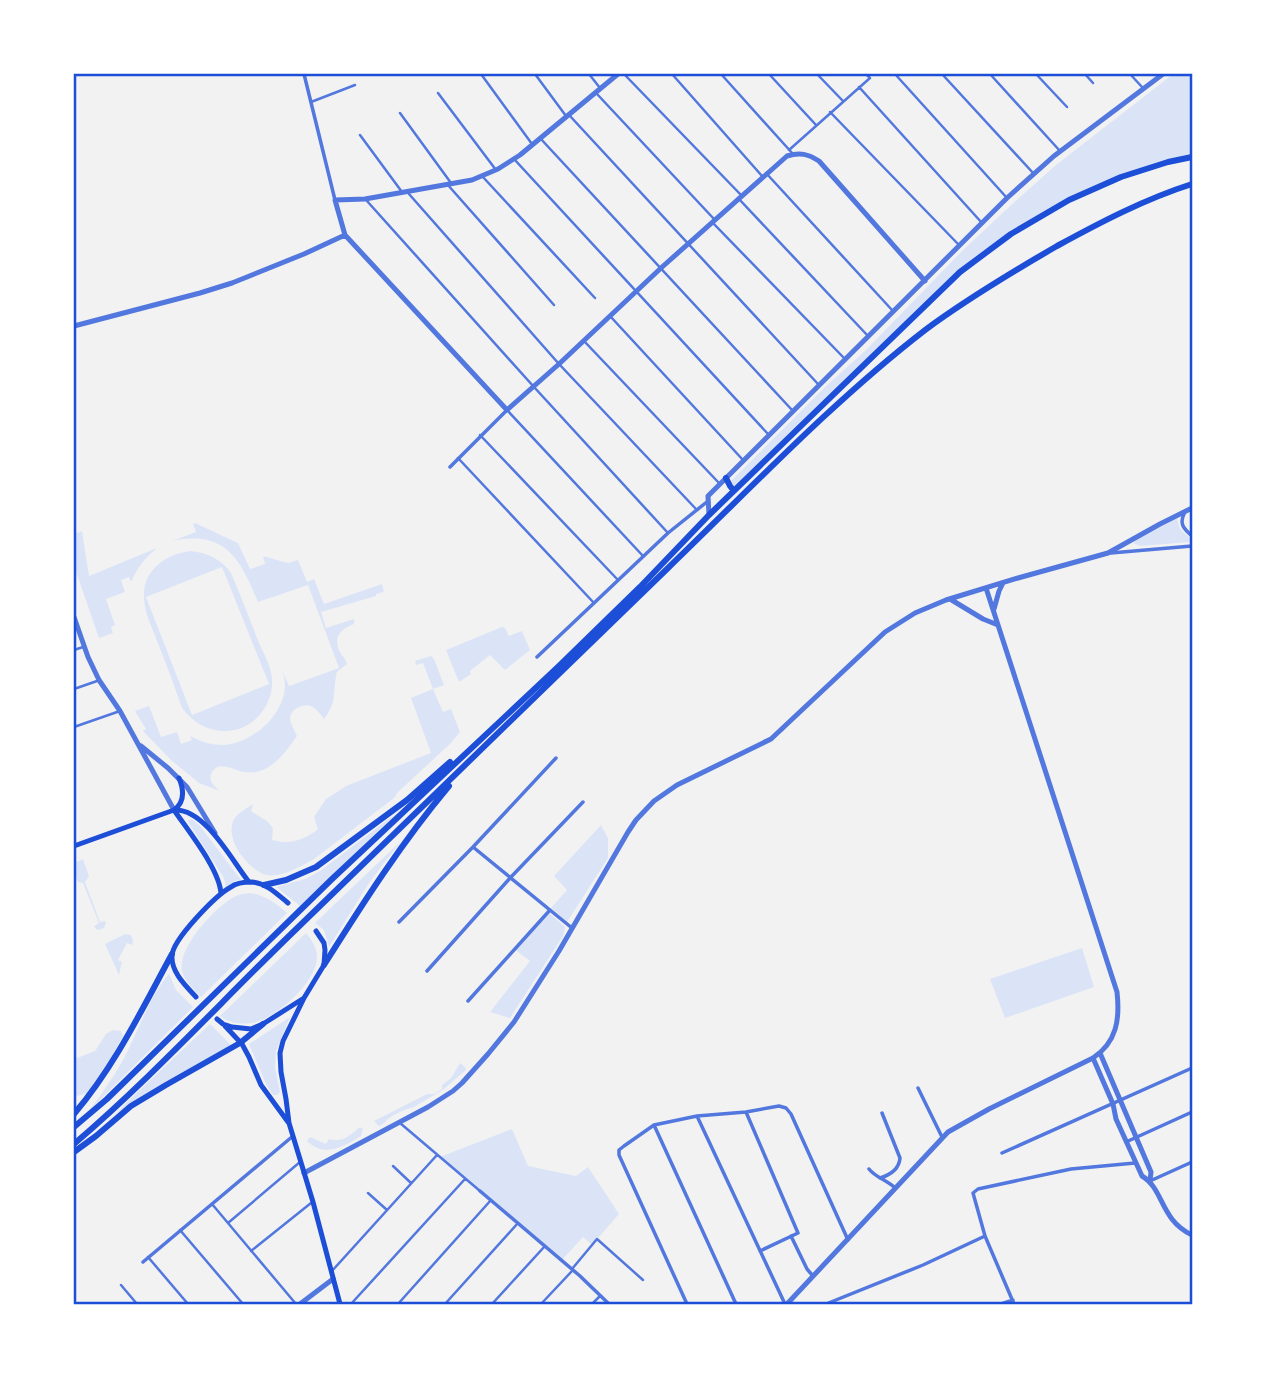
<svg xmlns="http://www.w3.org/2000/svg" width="1266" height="1378" viewBox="0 0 1266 1378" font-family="'Work Sans',sans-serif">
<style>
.green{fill:#dbe4f7;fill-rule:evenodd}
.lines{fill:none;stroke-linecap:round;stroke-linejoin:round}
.pedestrian{stroke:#5277de;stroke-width:2.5}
.minor{stroke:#5277de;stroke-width:3.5}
.tertiary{stroke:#5277de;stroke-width:5}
.secondary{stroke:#1d4ed8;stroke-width:5}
.trunk{stroke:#1d4ed8;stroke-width:6}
.neatline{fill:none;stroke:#1d4ed8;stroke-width:2.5}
</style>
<rect width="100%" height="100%" fill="#f2f2f2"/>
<path class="green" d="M 1173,74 L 1192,74 L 1192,158 L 1165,163 L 1095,188 L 983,253 L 734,491 L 728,484 L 824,388 L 867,349 L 963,250 L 1020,197 L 1056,165 Z
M 1177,518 L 1180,529 L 1191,539 L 1189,542 L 1140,546 L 1133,543 L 1139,538 Z
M 195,523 L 238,543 L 250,569 L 265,564 L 263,556 L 288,563 L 298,560 L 307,582 L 314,579 L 324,604 L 382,584 L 384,592 L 376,594 L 376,596 L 321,612 L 326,628 L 354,619 L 354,624 C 344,628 334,634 338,647 C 339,653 345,657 347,664 L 337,672 C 332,693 338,701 324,719 C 320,714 317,709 311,706 C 303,703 290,709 290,719 C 291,725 295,731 297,736 C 284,754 269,776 244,772 C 234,770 228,765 217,767 C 206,775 210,784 220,791 L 199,783 L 171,760 L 143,731 L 146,729 L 135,711 L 149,706 L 161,737 L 177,732 L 181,744 L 192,740 L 190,736 C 199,741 211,745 222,745 C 256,744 296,705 282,670 L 289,686 L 339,668 L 308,585 L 258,602 C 240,558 225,530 172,541 L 196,532 L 193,524 Z
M 82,531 L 89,576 L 157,548 C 145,558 137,568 131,582 L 129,577 L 121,580 L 125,592 L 106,599 L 115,625 L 111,627 L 113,633 L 99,638 L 74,566 L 74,534 Z
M 191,551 C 208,553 221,559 231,573 C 241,596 250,620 259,643 C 264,654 271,666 272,679 C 274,705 254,729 228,731 C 209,732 193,723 182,708 C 174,685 166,663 157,641 C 152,626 143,611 144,594 C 144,569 168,553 191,551 ZM 222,567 L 269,684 L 192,715 L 146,597 Z
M 502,627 L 505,628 L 509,636 L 522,631 L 530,650 L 505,670 L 490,655 L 470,671 L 471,674 L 459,682 L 446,650 Z
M 431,656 L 434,659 L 444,685 L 433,689 L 423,663 L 416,665 L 415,661 Z
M 433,689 L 443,712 L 451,709 L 460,732 L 451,743 L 398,792 L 394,798 L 314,859 C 301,866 282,878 267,875 C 248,871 222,836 235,818 C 238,813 247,808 253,804 L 251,811 L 267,821 L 273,828 L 272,840 C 290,845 304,840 318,829 L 314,817 L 326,799 L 346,786 L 431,753 L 411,698 Z
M 396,814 L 300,906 L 276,887 L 305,879 L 320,871 L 390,818 Z
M 192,819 L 200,826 L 241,880 L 235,881 L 226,888 L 224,878 L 188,822 L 188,821 Z
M 601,825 L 608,838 L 608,858 L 567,922 L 551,908 L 567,890 L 554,876 Z
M 401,841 L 369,883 L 329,947 L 324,930 L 315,923 Z
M 83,859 L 89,876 L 85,882 L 100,922 L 105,921 L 106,923 L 104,928 L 97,930 L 94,926 L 99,923 L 83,883 L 78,882 L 74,873 L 74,863 Z
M 250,893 C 265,895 276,903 287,913 L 201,997 C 195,990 184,981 182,971 C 177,948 215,907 234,897 C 239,894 244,894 250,893 Z
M 548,912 L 565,927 L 563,936 L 510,1018 L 490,1012 L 530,961 L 514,949 Z
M 306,933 C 312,940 317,948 317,957 C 317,982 275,1020 251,1023 C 240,1025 229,1023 220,1016 Z
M 125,934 L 131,935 L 133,941 L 132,945 L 127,943 L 118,960 L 122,962 L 119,975 L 105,944 Z
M 1082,948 L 1094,987 L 1005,1018 L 990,979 Z
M 169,974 L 176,990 L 193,1007 L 90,1110 C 104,1090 119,1070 129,1048 C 140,1026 152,992 169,974 Z
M 290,1017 L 276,1051 L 275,1068 L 280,1092 L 277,1095 L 273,1095 L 266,1084 L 249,1044 Z
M 210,1024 L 231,1045 L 116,1114 L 128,1101 Z
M 113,1030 L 121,1031 L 123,1036 L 106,1066 L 87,1093 L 74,1097 L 74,1049 L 77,1058 L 95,1051 L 106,1034 Z
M 460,1063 L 465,1067 L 466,1070 L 444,1089 L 414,1107 C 406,1109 394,1114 388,1119 C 385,1122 382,1125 379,1126 L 374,1121 L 427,1094 L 434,1094 L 442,1089 L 442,1085 L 451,1078 Z
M 360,1127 L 363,1129 L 361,1136 C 343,1147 324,1158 307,1141 L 310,1137 L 326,1144 L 329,1139 C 343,1143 350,1135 360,1127 Z
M 512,1129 L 528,1166 L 576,1176 L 588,1167 L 619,1214 L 592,1245 L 583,1237 L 562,1260 L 440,1157 Z"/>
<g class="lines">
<path class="pedestrian" d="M 481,74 L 532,144
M 535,74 L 566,116
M 589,74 L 600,88
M 624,74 L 741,195
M 672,74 L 762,176
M 721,74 L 793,154
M 769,74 L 816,125
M 817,74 L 843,101
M 895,74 L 1007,198
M 942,74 L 1034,174
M 990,74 L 1060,151
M 1036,74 L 1067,107
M 1085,74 L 1093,83
M 1130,74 L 1142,87
M 859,87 L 982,223
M 438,93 L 496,170
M 597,94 L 714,219
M 311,102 L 355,85
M 830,112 L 959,245
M 400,113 L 451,183
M 570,116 L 818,384
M 360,135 L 402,192
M 540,138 L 792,410
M 789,150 L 870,78 L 866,74
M 514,159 L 768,434
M 766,173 L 892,310
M 482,176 L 595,298
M 447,184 L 554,305
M 409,194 L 559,364 L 696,509
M 738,198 L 868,336
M 367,201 L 534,387 L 668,533
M 712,222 L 844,358
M 610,316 L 743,460
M 584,341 L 719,483
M 507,410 L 643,556
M 480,435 L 618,580
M 458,458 L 594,603
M 74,650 L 83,647
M 74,689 L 97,681
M 74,727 L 120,711
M 400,1123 L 480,1191
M 393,1166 L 411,1183
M 368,1193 L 387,1210
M 212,1204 L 296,1304
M 228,1223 L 300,1162
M 180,1230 L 243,1304
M 251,1251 L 311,1203
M 148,1257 L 188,1304
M 572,1269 L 597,1239 L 643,1280
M 331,1272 L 437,1155
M 121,1285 L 137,1304
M 351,1304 L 465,1179
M 398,1304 L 491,1200
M 445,1304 L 518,1223
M 492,1304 L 545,1246
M 541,1304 L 573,1270
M 592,1304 L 600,1296"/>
<path class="minor" d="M 304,74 L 335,200
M 450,467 L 507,410
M 1184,514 C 1179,524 1184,529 1192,536
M 1111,553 L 1192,546
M 537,657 L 668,533 L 708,501
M 473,847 L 572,928
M 399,922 L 473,847 L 556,758
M 427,971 L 511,877 L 583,802
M 468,1001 L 550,910
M 918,1088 L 942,1137
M 746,1112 L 798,1233 L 760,1251
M 697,1116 L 785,1304
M 654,1125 L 736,1304
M 1126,1142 L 1192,1112
M 1002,1153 L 1192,1068
M 869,1169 C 876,1178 887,1180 895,1188
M 880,1178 C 890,1175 899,1170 900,1158 L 882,1113
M 1150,1181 L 1192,1162
M 480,1191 L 580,1276 L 609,1304
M 791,1236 L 807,1269 L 813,1276
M 143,1262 L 293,1136
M 687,1304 L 619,1155 L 619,1150 L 624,1146 L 654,1125 L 697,1116 L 746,1112 L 779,1106 L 786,1108 L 791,1114 L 848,1240
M 826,1304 L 923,1265 L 985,1236
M 1001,1304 L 1013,1300
M 1014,1304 L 985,1236 L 973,1193 L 978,1189 L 1071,1169 L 1135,1163"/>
<path class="tertiary" d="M 618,74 L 520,155 L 498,169 L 472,180 L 365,199 L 335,200 L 345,235 L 507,410 L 559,364 L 661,268 L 787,156 C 800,152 808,154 819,161 L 925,281
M 74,326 L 200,293 L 232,283 L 304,254 L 345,235
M 709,515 L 708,496 L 1007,198 L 1054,156 L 1163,74
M 950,599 L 983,619 L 998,625
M 994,609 L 999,591 L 1003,583
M 74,617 L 88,657 L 99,680 L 120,711 L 174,810
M 141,746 L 168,768 L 187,787 L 215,833
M 1100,1053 L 1151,1172 L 1150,1181
M 1093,1058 L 1113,1104 L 1116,1119 L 1142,1176 C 1164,1189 1160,1220 1192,1235
M 304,1173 L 428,1107 L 453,1091 L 462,1083 L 488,1054 L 514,1022 L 559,951 L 628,832 L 636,820 L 654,801 L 677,785 L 771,739 L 885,632 L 915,613 L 946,600 L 1018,578 L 1108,553 L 1160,524 L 1192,508
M 300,1304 L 333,1279
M 787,1304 L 948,1132 L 989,1109 L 1093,1058 C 1117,1042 1120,1019 1117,992 L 986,588"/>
<path class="secondary" d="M 174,810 C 189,832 220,870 221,894
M 174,810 C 185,802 184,790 179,778
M 74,846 L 174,810 C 205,808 232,861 249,882
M 196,997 C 186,986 171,972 172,956 C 172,940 216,895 231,887 C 236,883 245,882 252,882 C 266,883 277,894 288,903
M 304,998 L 283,1041 L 280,1053 L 281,1072 L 286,1099 L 289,1123 L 313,1202 L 340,1304
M 217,1019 L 223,1024 L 232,1027 L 251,1029 L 263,1024 L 304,998 L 324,965 L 325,950 L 324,943 L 316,931
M 225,1026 L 242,1044 L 249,1057 L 261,1085 L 288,1122"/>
<path class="trunk" d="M 726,478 L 730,486 L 734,491
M 264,885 L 286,880 L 316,867 L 407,800 L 450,762
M 324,965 C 363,903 402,842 449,786
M 74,1114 C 115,1066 142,1009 172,954
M 74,1127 L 107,1099 L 331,880 L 559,666 L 640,587 L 709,515 L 960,272 L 1011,234 L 1069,200 L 1121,177 L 1168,162 L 1192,157
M 74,1144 C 149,1080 217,1006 288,937 C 415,814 542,691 668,568 C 752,487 833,401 925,330 C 967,299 1012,272 1057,246 C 1101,222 1145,199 1192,184
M 74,1152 L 96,1136 L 131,1106 L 166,1085 L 240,1043 L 263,1024"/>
</g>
<rect width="1266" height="1378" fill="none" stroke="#ffffff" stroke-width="150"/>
<rect x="75" y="75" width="1116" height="1228" class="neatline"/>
</svg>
